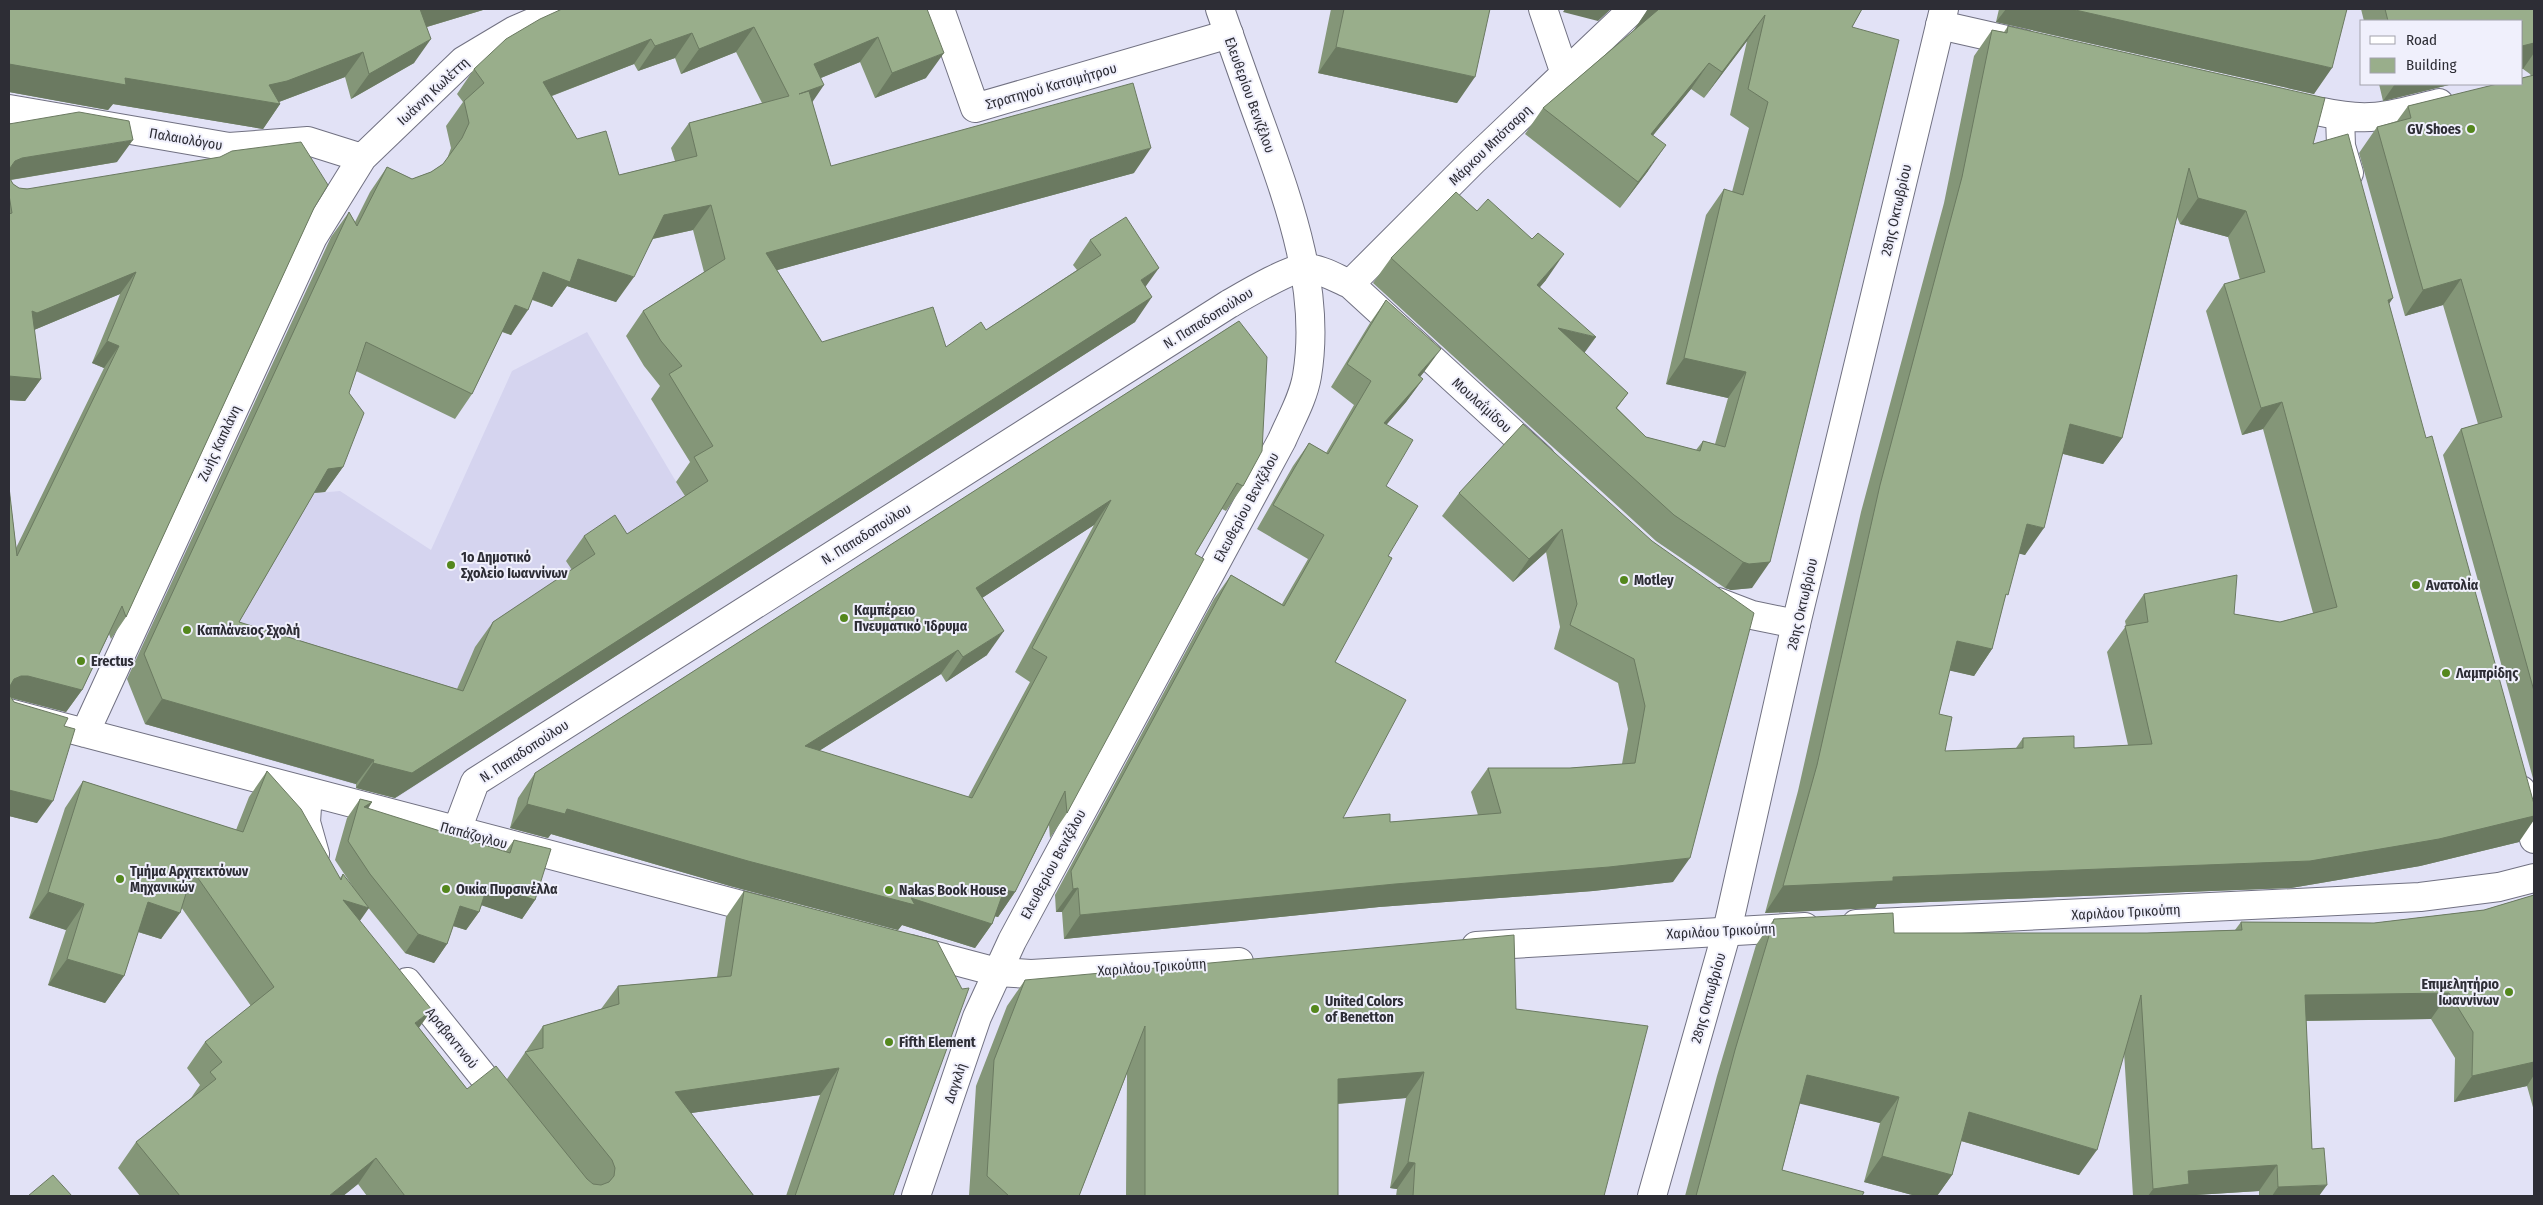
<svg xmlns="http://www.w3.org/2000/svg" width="2543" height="1205" viewBox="0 0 2543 1205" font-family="'Fira Sans Condensed',sans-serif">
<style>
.built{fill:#d5d4ef}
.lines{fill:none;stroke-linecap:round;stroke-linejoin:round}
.minor-casing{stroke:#717182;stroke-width:30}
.major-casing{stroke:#717182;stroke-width:30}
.minor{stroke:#fff;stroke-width:28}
.major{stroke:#fff;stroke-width:28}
.wall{fill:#849678;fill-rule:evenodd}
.shaded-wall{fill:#6b7a61}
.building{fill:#99ae8b;stroke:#6b7a61;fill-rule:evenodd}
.poi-dot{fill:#54871d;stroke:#f0f0fc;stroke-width:2}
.labels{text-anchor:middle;stroke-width:4;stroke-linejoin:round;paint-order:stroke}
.street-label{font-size:14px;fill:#2d2d35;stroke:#f0f0fc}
.poi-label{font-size:14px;font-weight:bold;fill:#2d2d35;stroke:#f0f0fc;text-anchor:start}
</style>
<rect width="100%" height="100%" fill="#e2e2f6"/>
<path class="built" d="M 587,332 L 734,579 L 398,797 L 145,724 L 126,677 L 144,623 L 232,466 L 285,496 L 340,491 L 431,550 L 512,371 Z"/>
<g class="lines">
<g class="minor-casing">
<path id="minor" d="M 940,9 L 975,108 L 1229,34
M 1543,9 L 1565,74
M 1940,25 L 2024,44
M 9,109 L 229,147 L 308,141 L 362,158
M 2322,112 C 2371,123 2392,115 2439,103
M 2340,116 L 2341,146 L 2349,173
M 1350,284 L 1473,161 L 1633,9
M 1718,602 L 1752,615 L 1796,624
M 9,713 L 772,913
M 85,733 L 313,237 L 362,158 L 463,61 L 515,30 L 564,9
M 2521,790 L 2534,839
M 308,792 L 306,822 L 315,854
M 457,830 L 475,782 L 1229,304 C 1243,296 1292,267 1306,268 C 1321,269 1336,278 1350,284 L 1541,459
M 1856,924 L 2420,897 L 2499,887 L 2534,878
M 1476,946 L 1805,927
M 910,949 L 997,972 L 1031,974 L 1239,962
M 407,982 L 507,1106"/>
</g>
<g class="major-casing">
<path id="major" d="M 916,1196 L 977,1017 L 1012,941 L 1282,440 C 1291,419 1303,399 1307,376 C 1321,292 1291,208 1263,130 C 1248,89 1234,49 1220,9
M 1652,1196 L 1727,931 L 1796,624 L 1944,9"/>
</g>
<use href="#minor" class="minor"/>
<use href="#major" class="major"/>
</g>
<path class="wall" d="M 9,9 L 484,9 L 483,10 L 427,27 L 414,63 L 351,99 L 345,77 L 279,102 L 280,104 L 263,129 L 113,104 L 108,110 L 9,92 Z
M 562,9 L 927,9 L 926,78 L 875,98 L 860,62 L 821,78 L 812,102 L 831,166 L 1134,173 L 777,270 L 822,342 L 946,347 L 986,330 L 1077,270 L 1073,265 L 1090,240 L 1146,287 L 1135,322 L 395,798 L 356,788 L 356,784 L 145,724 L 127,679 L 331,237 L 349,212 L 355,222 L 370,192 L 387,167 L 412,179 L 431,172 L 443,164 L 447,159 L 451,148 L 446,126 L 463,102 L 457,94 L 474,69 ZM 736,52 L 762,103 L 689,123 L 671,148 L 675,161 L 619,175 L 577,139 L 552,96 L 634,64 L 638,71 L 675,58 L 681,74 ZM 693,230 L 704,272 L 643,311 L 626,336 L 644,366 L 660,386 L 651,399 L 690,462 L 676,482 L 685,496 L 627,534 L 584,536 L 566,561 L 572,570 L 493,622 L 475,647 L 457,689 L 239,622 L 314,493 L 325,492 L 343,467 L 349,393 L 356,371 L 455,419 L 472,394 L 502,332 L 511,335 L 532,300 L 552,307 L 567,286 L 616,302 L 653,239 Z
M 1331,9 L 1490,9 L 1457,103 L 1318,73 Z
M 1648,9 L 1862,9 L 1852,27 L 1752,588 L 1731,590 L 1725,588 L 1656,541 L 1373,283 L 1391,258 L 1546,280 L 1540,287 L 1584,353 L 1628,393 L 1617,408 L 1646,437 L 1696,450 L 1703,441 L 1715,444 L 1728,398 L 1666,384 L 1706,215 L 1724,189 L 1732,192 L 1749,128 L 1730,115 L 1747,41 L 1704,98 L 1691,89 L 1653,135 L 1648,171 L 1620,208 L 1525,134 L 1543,108 L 1634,30 Z
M 1999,9 L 2347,9 L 2314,94 L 1996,22 Z
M 2361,9 L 2534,9 L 2534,782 L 2443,455 L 2461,429 L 2478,424 L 2443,305 L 2405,316 L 2359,153 L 2377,127 L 2397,121 L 2408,106 L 2531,76 L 2530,74 L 2523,69 L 2522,21 L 2364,21 Z
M 2008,26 L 2313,144 L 2389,304 L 2519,842 L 2420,866 L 2291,888 L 1877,904 L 1875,908 L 1765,913 L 1798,791 L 1861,512 L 1944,203 L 1974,56 L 1992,30 L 2004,32 ZM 2177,217 L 2180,224 L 2228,237 L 2240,280 L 2224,284 L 2206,311 L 2242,435 L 2263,429 L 2313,613 L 2280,622 L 2234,614 L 2144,594 L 2125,621 L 2126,626 L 2107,652 L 2128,745 L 2074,748 L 2023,738 L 2016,748 L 1945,751 L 1939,714 L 1949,670 L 1974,676 L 1992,649 L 2004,601 L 2019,553 L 2025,555 L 2063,454 L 2103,464 L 2122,438 Z
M 2379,84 L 2453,84 L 2383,101 Z
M 9,124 L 117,162 L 11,180 L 13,184 L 19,188 L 314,208 L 126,617 L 111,639 L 109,634 L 82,690 L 66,712 L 11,698 L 14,702 L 64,726 L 37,823 L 9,816 L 9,487 L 16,548 L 104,368 L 92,363 L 120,294 L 34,330 L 41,379 L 25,401 L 9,400 Z
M 1386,300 L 1424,372 L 1420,377 L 1423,379 L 1406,402 L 1387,424 L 1386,486 L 1388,556 L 1335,662 L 1343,818 L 1390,822 L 1478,815 L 1471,792 L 1488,768 L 1570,768 L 1622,764 L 1628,729 L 1618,683 L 1554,649 L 1560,627 L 1546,552 L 1513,582 L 1442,516 L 1459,493 L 1652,541 L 1673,882 L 1593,891 L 1379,907 L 1064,939 L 1062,912 L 1056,912 L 1055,895 L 1214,599 L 1231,575 L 1282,604 L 1308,559 L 1257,529 L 1293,466 L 1309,443 L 1326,453 L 1354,405 L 1331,387 L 1370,323 Z
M 1239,321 L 1243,486 L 1226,511 L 1222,509 L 1195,554 L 1067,813 L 1050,838 L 1049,825 L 1015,892 L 998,917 L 995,916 L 992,924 L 975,948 L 902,925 L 898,930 L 730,886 L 551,834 L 548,838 L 510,828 L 518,798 L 535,773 ZM 1094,525 L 1015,672 L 1030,682 L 968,797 L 819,751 L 941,674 L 946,682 L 987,655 L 982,598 Z
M 267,771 L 340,878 L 343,874 L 355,890 L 335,860 L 347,818 L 360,799 L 372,802 L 368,809 L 506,851 L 514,840 L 535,900 L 522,919 L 482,905 L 479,912 L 466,930 L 453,926 L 447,944 L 434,963 L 405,953 L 362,900 L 360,921 L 419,1028 L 467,1089 L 507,1079 L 543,1026 L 601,1009 L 618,986 L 717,977 L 726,917 L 744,891 L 937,941 L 893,1196 L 786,1196 L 820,1095 L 691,1113 L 754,1196 L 367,1196 L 358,1184 L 343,1196 L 140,1196 L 118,1168 L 136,1142 L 191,1098 L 200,1085 L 187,1068 L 205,1042 L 251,1006 L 181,907 L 161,939 L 138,932 L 124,976 L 105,1003 L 48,985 L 66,930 L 29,918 L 65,808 L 83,781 L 236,830 L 249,797 Z
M 2534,895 L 2534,1111 L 2527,1086 L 2454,1102 L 2455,1058 L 2431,1019 L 2306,1021 L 2312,1149 L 2319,1196 L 2259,1196 L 2259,1191 L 2180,1196 L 2133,1196 L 2124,1052 L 2079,1175 L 1961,1141 L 1952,1175 L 1937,1196 L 1916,1196 L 1864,1182 L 1880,1123 L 1800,1103 L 1782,1170 L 1862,1196 L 1685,1196 L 1717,1076 L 1756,945 L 1774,919 L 1894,933 L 2147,933 L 2235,930 L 2241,922 L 2374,923 L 2484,910 Z
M 1025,980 L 1516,1009 L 1604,1196 L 1396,1196 L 1397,1189 L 1390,1188 L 1406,1098 L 1338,1104 L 1338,1196 L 1126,1196 L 1127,1073 L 1079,1196 L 969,1196 L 976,1086 L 1007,1006 Z"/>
<path class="shaded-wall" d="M 420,9 L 484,9 L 483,10 L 403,34 Z
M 1565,9 L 1611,9 L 1598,21 L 1563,12 Z
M 1648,9 L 1660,9 L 1644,33 L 1634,30 Z
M 2006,9 L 2071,9 L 2332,68 L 2314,94 L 1996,22 Z
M 1765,15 L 1747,41 L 1704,98 L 1722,72 Z
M 754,27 L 736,52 L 681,74 L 699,49 Z
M 692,33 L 675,58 L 638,71 L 655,46 Z
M 878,37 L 860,62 L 796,88 L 814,64 Z
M 431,39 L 414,63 L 351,99 L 369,74 Z
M 651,39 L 634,64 L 525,106 L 543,82 Z
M 2532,43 L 2534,43 L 2534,53 L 2523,69 L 2522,69 L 2522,46 Z
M 1336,47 L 1475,77 L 1457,103 L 1318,73 Z
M 363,52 L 345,77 L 276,103 L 280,104 L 263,129 L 113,104 L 108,110 L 9,92 L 9,64 L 125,78 L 269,85 Z
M 944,53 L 926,78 L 875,98 L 892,73 Z
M 1709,63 L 1691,89 L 1633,160 L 1651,134 Z
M 2395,84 L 2453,84 L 2383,101 Z
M 824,85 L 807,110 L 799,94 Z
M 133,140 L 117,162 L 9,180 L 9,170 L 15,161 L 22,158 Z
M 1666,145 L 1648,171 L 1620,208 L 1638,182 Z
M 1151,148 L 1134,173 L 748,278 L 766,253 Z
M 2198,198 L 2246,211 L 2228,237 L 2180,224 Z
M 711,205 L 693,230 L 647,240 L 664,215 Z
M 1564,254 L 1546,280 L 1519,311 L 1537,285 Z
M 578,259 L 634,277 L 616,302 L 567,286 L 552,307 L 526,297 L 543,272 Z
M 1159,268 L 1141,293 L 1141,280 Z
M 136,272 L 120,294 L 22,335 L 32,311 Z
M 2461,279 L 2443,305 L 2405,316 L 2423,290 Z
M 1152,297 L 1135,322 L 395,798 L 356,788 L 373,763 Z
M 2393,298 L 2375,325 L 2388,300 Z
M 515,305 L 528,310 L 511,335 L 498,330 Z
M 1558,328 L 1596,337 L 1577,363 Z
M 107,341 L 119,346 L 104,368 L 92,363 Z
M 1441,349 L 1424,372 L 1402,398 L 1418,375 Z
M 1684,358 L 1746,372 L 1728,398 L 1666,384 Z
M 9,376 L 41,379 L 25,401 L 9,400 Z
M 1423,379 L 1406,402 L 1368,446 L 1384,423 Z
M 2282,402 L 2263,429 L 2242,435 L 2261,408 Z
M 2070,424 L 2122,438 L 2103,464 L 2052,451 Z
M 343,467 L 325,492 L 311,493 L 328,469 Z
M 1111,500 L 1094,525 L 959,613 L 976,588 Z
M 2027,524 L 2044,528 L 2025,555 L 2008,551 Z
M 1562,529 L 1546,552 L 1513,582 L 1529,559 Z
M 1743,562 L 1770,562 L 1752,588 L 1731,590 L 1725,588 Z
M 1004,631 L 987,655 L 946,682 L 963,657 Z
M 1957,641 L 1992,649 L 1974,676 L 1938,668 Z
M 958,650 L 941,674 L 787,771 L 805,746 Z
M 21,676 L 28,676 L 82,690 L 66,712 L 12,698 L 9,698 L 9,687 L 14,679 Z
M 162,699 L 374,760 L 356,784 L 145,724 Z
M 9,790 L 53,801 L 37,823 L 9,816 Z
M 372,802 L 359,821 L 364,807 Z
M 527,804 L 567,809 L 911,898 L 992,924 L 975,948 L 902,925 L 898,930 L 730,886 L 551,834 L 548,838 L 510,828 Z
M 2534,816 L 2534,820 L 2519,842 L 2420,866 L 2291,888 L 1877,904 L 1875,908 L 1765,913 L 1783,886 L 1893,877 Z
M 1690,858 L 1673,882 L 1593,891 L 1379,907 L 1064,939 L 1080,915 L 1395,884 Z
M 488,884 L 535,900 L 522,919 L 475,903 Z
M 1078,888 L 1062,912 L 1056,912 L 1073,889 Z
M 1004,890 L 1015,892 L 998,917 L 987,915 Z
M 48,892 L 84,904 L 66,930 L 29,918 Z
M 343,900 L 369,908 L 350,935 Z
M 148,902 L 180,913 L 161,939 L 129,929 Z
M 460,906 L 479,912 L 466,930 L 447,924 Z
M 418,934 L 447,944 L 434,963 L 405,953 Z
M 67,959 L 124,976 L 105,1003 L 48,985 Z
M 2449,993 L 2431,1019 L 2286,1021 L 2305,995 Z
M 432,1010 L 413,1036 L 415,1023 Z
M 2534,1062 L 2534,1075 L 2527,1086 L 2454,1102 L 2472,1076 Z
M 839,1068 L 820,1095 L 656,1118 L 675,1092 Z
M 1424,1072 L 1406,1098 L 1320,1105 L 1338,1079 Z
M 1807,1075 L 1899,1097 L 1880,1123 L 1789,1101 Z
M 1969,1112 L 2097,1150 L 2079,1175 L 1951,1138 Z
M 1882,1156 L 1952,1175 L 1937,1196 L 1916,1196 L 1864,1182 Z
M 376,1158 L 358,1184 L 343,1196 L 329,1196 Z
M 1408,1162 L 1415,1163 L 1397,1189 L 1390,1188 Z
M 2277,1165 L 2259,1191 L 2180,1196 L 2148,1196 L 2153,1189 L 2188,1171 Z
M 2327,1185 L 2319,1196 L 2272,1196 L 2278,1187 Z"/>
<path class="building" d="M 9,9 L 422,9 L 420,9 L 431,39 L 369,74 L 363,52 L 287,81 L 269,85 L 280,104 L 125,78 L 126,85 L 9,64 Z
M 562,9 L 927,9 L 944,53 L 892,73 L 878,37 L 814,64 L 824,85 L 799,94 L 809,91 L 831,166 L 1133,83 L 1151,148 L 766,253 L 822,342 L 933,307 L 946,347 L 981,322 L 986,330 L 1101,255 L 1090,240 L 1126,217 L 1159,268 L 1141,280 L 1152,297 L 412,773 L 373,763 L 374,760 L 162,699 L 144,654 L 349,212 L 357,226 L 387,167 L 412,179 L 431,172 L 443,164 L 462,138 L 469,123 L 464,101 L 484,83 L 474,69 L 506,39 L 540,19 ZM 754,27 L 789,96 L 689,123 L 697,156 L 619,175 L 606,131 L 577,139 L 543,82 L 651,39 L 655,46 L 692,33 L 699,49 ZM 711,205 L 725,259 L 643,311 L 661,341 L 682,366 L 669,374 L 713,446 L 694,457 L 708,481 L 627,534 L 615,515 L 584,536 L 595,554 L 493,622 L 463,691 L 239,622 L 328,469 L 343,467 L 364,413 L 349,393 L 366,342 L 472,394 L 515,305 L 528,310 L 543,272 L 570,282 L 578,259 L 634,277 L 664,215 Z
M 1344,9 L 1490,9 L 1475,77 L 1336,47 Z
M 1659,9 L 1862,9 L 1852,27 L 1899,40 L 1770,562 L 1749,564 L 1743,562 L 1674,515 L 1391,258 L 1456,192 L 1477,211 L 1488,199 L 1532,239 L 1538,233 L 1564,254 L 1537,285 L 1596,337 L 1558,328 L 1628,393 L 1616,408 L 1646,437 L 1700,451 L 1703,441 L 1725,447 L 1746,372 L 1684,358 L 1724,189 L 1743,195 L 1768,102 L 1748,89 L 1765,15 L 1722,72 L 1709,63 L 1651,134 L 1666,145 L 1638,182 L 1543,108 Z
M 2071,9 L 2347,9 L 2332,68 Z
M 2385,9 L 2534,9 L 2534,43 L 2522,46 L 2522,21 L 2388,21 Z
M 2008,26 L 2325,98 L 2313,144 L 2348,134 L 2393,298 L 2388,300 L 2426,438 L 2432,436 L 2534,804 L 2534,816 L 2439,839 L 2310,861 L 1893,877 L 1893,881 L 1783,886 L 1817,765 L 1880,485 L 1962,177 L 1992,30 L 2007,33 ZM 2189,168 L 2198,198 L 2246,211 L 2265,272 L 2224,284 L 2261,408 L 2282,402 L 2337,607 L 2280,622 L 2234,614 L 2237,575 L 2144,594 L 2148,622 L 2125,626 L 2152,744 L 2074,748 L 2074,736 L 2023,738 L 2023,748 L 1945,751 L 1952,717 L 1939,714 L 1957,641 L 1992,649 L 2006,594 L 2008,595 L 2027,524 L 2044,528 L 2070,424 L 2122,438 Z
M 2534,75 L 2534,691 L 2461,429 L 2502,417 L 2461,279 L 2423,290 L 2377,127 L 2411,118 L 2408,106 L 2497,84 L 2522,84 L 2522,78 Z
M 79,112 L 129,121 L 133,140 L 22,158 L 15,161 L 10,168 L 9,177 L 13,184 L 19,188 L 27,189 L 220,157 L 232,151 L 301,142 L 328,185 L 314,208 L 126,617 L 122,606 L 82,690 L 28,676 L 21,676 L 14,679 L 10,686 L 9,694 L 14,702 L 68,718 L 64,726 L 75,729 L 53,801 L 9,790 L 9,487 L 17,556 L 119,346 L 107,341 L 136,272 L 37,313 L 32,311 L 41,379 L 9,376 L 9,214 L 12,213 L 9,195 L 9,124 Z
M 1386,300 L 1441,349 L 1418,375 L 1423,379 L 1384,423 L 1413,440 L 1386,486 L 1418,506 L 1388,556 L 1392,558 L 1335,662 L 1406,700 L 1343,818 L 1390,814 L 1390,822 L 1501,813 L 1488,768 L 1570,768 L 1635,763 L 1645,706 L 1634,659 L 1570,625 L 1577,604 L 1562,529 L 1529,559 L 1459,493 L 1523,424 L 1652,541 L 1754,613 L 1690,858 L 1609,867 L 1395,884 L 1080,915 L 1078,888 L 1073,889 L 1071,871 L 1231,575 L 1284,606 L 1324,535 L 1273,505 L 1309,443 L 1328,454 L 1371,381 L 1347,364 Z
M 1239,321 L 1267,357 L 1262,451 L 1243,486 L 1237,483 L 1195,554 L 1204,559 L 1067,813 L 1065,791 L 1015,892 L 1004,890 L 992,924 L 911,898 L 915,905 L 748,861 L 567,809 L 565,814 L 527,804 L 535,773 ZM 1111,500 L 1032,648 L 1047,657 L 972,798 L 805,746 L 958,650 L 963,657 L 1004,631 L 976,588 Z
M 267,771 L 301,809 L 341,880 L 343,874 L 369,908 L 343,900 L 432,1010 L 415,1023 L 467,1089 L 496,1066 L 587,1179 L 593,1184 L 601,1185 L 609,1182 L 614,1176 L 615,1168 L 612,1160 L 525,1052 L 543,1048 L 543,1026 L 619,1004 L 618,986 L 731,976 L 744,891 L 937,941 L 962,989 L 969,988 L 893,1196 L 795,1196 L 839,1068 L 675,1092 L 754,1196 L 405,1196 L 376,1158 L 329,1196 L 180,1196 L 136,1142 L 216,1079 L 210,1072 L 222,1062 L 205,1042 L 274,987 L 193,871 L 180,913 L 148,902 L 124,976 L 67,959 L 84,904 L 48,892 L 83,781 L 243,832 Z
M 360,799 L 372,802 L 364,807 L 510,853 L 514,840 L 551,849 L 535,900 L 488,884 L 479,912 L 460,906 L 447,944 L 418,934 L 370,874 L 348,841 Z
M 2534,895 L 2534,1062 L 2472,1076 L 2473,1032 L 2449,993 L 2305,995 L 2312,1149 L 2324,1148 L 2327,1185 L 2278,1187 L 2277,1165 L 2188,1171 L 2189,1184 L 2153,1189 L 2141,995 L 2097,1150 L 1969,1112 L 1952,1175 L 1882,1156 L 1899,1097 L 1807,1075 L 1782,1170 L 1864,1192 L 1862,1196 L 1696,1196 L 1735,1050 L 1774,919 L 1893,913 L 1894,933 L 2147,933 L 2242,930 L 2241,922 L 2374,923 L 2484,910 Z
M 1514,935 L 1516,1009 L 1648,1026 L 1604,1196 L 1413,1196 L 1415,1163 L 1408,1162 L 1424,1072 L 1338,1079 L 1338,1196 L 1145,1196 L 1145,1026 L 1079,1196 L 1009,1196 L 987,1176 L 994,1060 L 1025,980 Z
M 53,1175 L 72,1196 L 28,1196 Z"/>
<g class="poi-dot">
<circle cx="2471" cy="129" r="5"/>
<circle cx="451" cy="565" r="5"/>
<circle cx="1624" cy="580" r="5"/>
<circle cx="2416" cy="585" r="5"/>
<circle cx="844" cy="618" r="5"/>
<circle cx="187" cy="630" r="5"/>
<circle cx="81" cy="661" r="5"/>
<circle cx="2446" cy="673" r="5"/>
<circle cx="120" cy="879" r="5"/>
<circle cx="446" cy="889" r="5"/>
<circle cx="889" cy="890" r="5"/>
<circle cx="2509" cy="992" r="5"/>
<circle cx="1315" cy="1009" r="5"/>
<circle cx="889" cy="1042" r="5"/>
</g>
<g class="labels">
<g class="street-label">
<text transform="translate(1051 86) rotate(-16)" y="5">Στρατηγού Κατσιμήτρου</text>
<text transform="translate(433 91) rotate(-43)" y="5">Ιωάννη Κωλέττη</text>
<text transform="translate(1250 95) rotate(70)" y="5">Ελευθερίου Βενιζέλου</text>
<text transform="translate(186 139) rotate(10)" y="5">Παλαιολόγου</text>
<text transform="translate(1490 145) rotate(-44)" y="5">Μάρκου Μπότσαρη</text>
<text transform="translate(1896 210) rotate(-77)" y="5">28ης Οκτωβρίου</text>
<text transform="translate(1208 318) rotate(-32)" y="5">Ν. Παπαδοπούλου</text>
<text transform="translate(1482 405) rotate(42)" y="5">Μουλαΐμίδου</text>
<text transform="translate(219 443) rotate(-65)" y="5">Ζωής Καπλάνη</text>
<text transform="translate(1246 507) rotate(-62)" y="5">Ελευθερίου Βενιζέλου</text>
<text transform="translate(866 534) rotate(-32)" y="5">Ν. Παπαδοπούλου</text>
<text transform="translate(1802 604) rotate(-77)" y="5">28ης Οκτωβρίου</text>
<text transform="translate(524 751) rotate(-33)" y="5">Ν. Παπαδοπούλου</text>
<text transform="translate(474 835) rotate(15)" y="5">Παπάζογλου</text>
<text transform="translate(1053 864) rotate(-62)" y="5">Ελευθερίου Βενιζέλου</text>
<text transform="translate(2126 912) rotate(-3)" y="5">Χαριλάου Τρικούπη</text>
<text transform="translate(1721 931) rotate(-3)" y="5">Χαριλάου Τρικούπη</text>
<text transform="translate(1152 967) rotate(-4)" y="5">Χαριλάου Τρικούπη</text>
<text transform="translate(1708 998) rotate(-74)" y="5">28ης Οκτωβρίου</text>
<text transform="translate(452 1038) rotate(51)" y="5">Αραβαντινού</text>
<text transform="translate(955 1083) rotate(-71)" y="5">Δαγκλή</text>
</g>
<g class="poi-label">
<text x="2461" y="134" text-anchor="end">GV Shoes</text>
<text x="461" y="562">1ο Δημοτικό<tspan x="461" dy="16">Σχολείο Ιωαννίνων</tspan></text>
<text x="1634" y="585">Motley</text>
<text x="2426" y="590">Ανατολία</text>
<text x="854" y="615">Καμπέρειο<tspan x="854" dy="16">Πνευματικό Ίδρυμα</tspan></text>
<text x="197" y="635">Καπλάνειος Σχολή</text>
<text x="91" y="666">Erectus</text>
<text x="2456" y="678">Λαμπρίδης</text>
<text x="130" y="876">Τμήμα Αρχιτεκτόνων<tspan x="130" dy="16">Μηχανικών</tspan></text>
<text x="456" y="894">Οικία Πυρσινέλλα</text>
<text x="899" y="895">Nakas Book House</text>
<text x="2499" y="989" text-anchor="end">Επιμελητήριο<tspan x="2499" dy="16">Ιωαννίνων</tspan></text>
<text x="1325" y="1006">United Colors<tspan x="1325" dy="16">of Benetton</tspan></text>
<text x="899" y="1047">Fifth Element</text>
</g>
</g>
<rect width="2543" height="1205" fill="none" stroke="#2d2d35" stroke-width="20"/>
<rect x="2360" y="20" width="162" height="65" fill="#f0f0fc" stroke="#a2a2ac"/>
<rect x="2370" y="36" width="25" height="8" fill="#ffffff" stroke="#a2a2ac"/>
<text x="2406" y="45" font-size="15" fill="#2d2d35">Road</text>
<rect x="2370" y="58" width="25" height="15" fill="#99ae8b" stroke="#a2a2ac"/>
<text x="2406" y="70" font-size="15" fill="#2d2d35">Building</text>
</svg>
